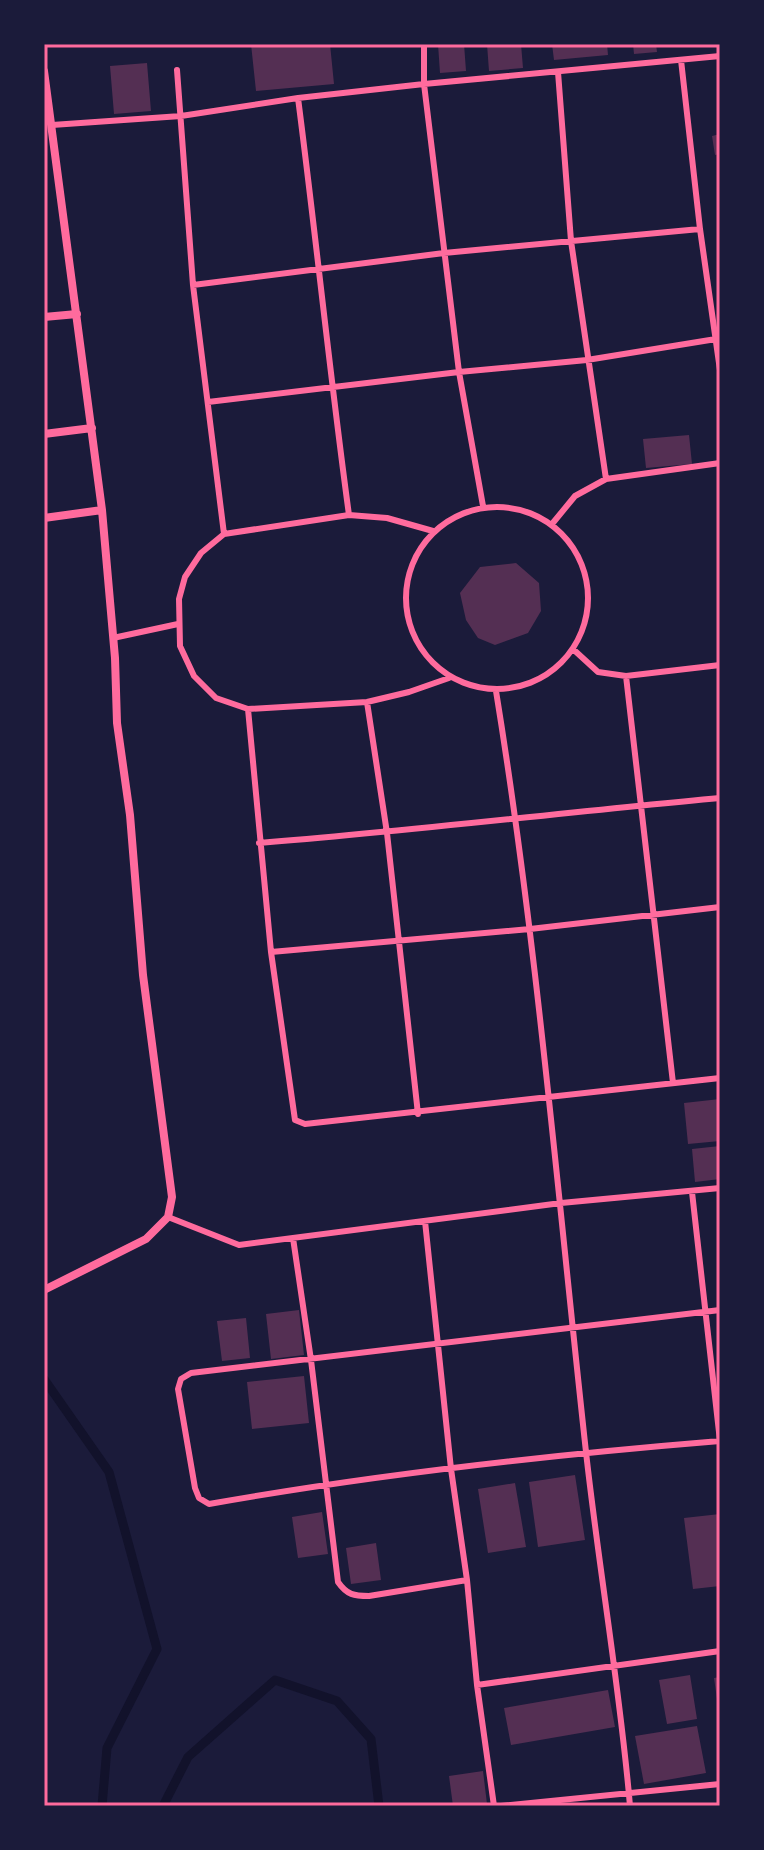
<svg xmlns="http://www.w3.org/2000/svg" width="764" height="1850" viewBox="0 0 764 1850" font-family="Figtree,sans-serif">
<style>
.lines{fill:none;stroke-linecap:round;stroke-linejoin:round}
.stream{stroke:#12122b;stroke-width:9}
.building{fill:#542f53}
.service{stroke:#ff6b9d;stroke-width:6}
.minor{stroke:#ff6b9d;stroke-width:8}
.neatline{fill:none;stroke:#ff6b9d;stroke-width:3}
</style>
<rect width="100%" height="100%" fill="#1b1b3a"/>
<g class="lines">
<path class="stream" d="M 44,1379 L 109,1472 L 157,1649 L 107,1748 L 102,1806
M 163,1806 L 188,1757 L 275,1680 L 337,1701 L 371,1739 L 379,1806"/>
</g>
<path class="building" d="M 251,44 L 330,44 L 334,84 L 256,91 Z
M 438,44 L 464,44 L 466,71 L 440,73 Z
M 487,44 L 521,44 L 523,68 L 489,71 Z
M 552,44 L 607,44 L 608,55 L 554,60 Z
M 633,44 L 656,44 L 657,52 L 634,54 Z
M 147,63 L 151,111 L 114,114 L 110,66 Z
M 720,134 L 720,154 L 715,155 L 712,136 Z
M 689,435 L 692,464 L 646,468 L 643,439 Z
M 516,563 L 539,583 L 541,611 L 528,633 L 495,645 L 478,638 L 466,620 L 460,593 L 480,567 Z
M 720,1099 L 720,1141 L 688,1144 L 684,1103 Z
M 720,1146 L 720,1179 L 695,1182 L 692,1149 Z
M 299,1310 L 304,1355 L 271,1359 L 266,1314 Z
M 246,1318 L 250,1358 L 222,1361 L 217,1321 Z
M 304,1376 L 309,1423 L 252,1429 L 247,1382 Z
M 575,1475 L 585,1540 L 538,1547 L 529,1482 Z
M 515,1483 L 526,1547 L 488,1553 L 478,1489 Z
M 322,1512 L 328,1554 L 298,1558 L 292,1517 Z
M 720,1514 L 720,1586 L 693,1589 L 684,1518 Z
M 376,1543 L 381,1580 L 351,1584 L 346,1548 Z
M 690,1675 L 697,1719 L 667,1724 L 659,1680 Z
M 720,1677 L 720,1706 L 718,1706 L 714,1678 Z
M 608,1690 L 615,1727 L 511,1745 L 504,1708 Z
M 697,1726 L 706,1773 L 644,1784 L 635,1736 Z
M 483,1771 L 487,1804 L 453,1806 L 449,1776 Z"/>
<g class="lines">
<path class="service" d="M 424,44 L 424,84 L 459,372 L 483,506
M 681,60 L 700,229 L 720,370
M 177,70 L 193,285 L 224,534
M 558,72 L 571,241 L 606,479
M 298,98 C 316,237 330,376 349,515
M 52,125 L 181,116 L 298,98 L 424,84 L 720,56
M 193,285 L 444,253 L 700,229
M 208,402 L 459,372 L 587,360 L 716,339
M406 598a91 91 0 1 1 182 0a91 91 0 1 1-182 0Z
M 552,524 L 575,496 L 606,479 L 720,463
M 433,531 L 387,518 L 349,515 L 224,534 L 201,553 L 185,577 L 179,599 L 180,646 L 194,676 L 216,698 L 248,709 L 271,952 L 295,1120 L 305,1124 L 720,1078
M 113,638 L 178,624
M 574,650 L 598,672 L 626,676 L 720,665
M 626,676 L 673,1083
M 496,691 C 537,943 558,1198 586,1452 C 599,1570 620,1688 630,1806
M 367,702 L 387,833 L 418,1114
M 248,709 L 367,702 L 409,692 L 449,678
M 259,843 C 413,831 566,812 720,798
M 271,952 L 530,929 L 720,907
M 692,1192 L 720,1441
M 168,1217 L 239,1245 L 561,1203 L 720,1188
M 425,1221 L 451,1469 L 467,1580 L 477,1685 L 494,1806
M 293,1238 L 311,1360 L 338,1582 C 347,1595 354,1596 369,1596 L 467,1580
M 720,1310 L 191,1373 L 181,1379 L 178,1389 L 195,1488 L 199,1498 L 209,1504 C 378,1474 549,1455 720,1441
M 477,1685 L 720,1651
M 501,1806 L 720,1784"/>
<path class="minor" d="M 44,71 L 102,510 L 115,658 L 117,723 L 130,815 L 143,975 L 172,1197 L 168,1217 L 146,1239 L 44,1290
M 44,317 L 77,314
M 44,434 L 92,428
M 44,518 L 102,510"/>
</g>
<rect width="764" height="1850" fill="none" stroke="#1b1b3a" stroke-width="92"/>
<rect x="46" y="46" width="672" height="1758" class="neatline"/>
</svg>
